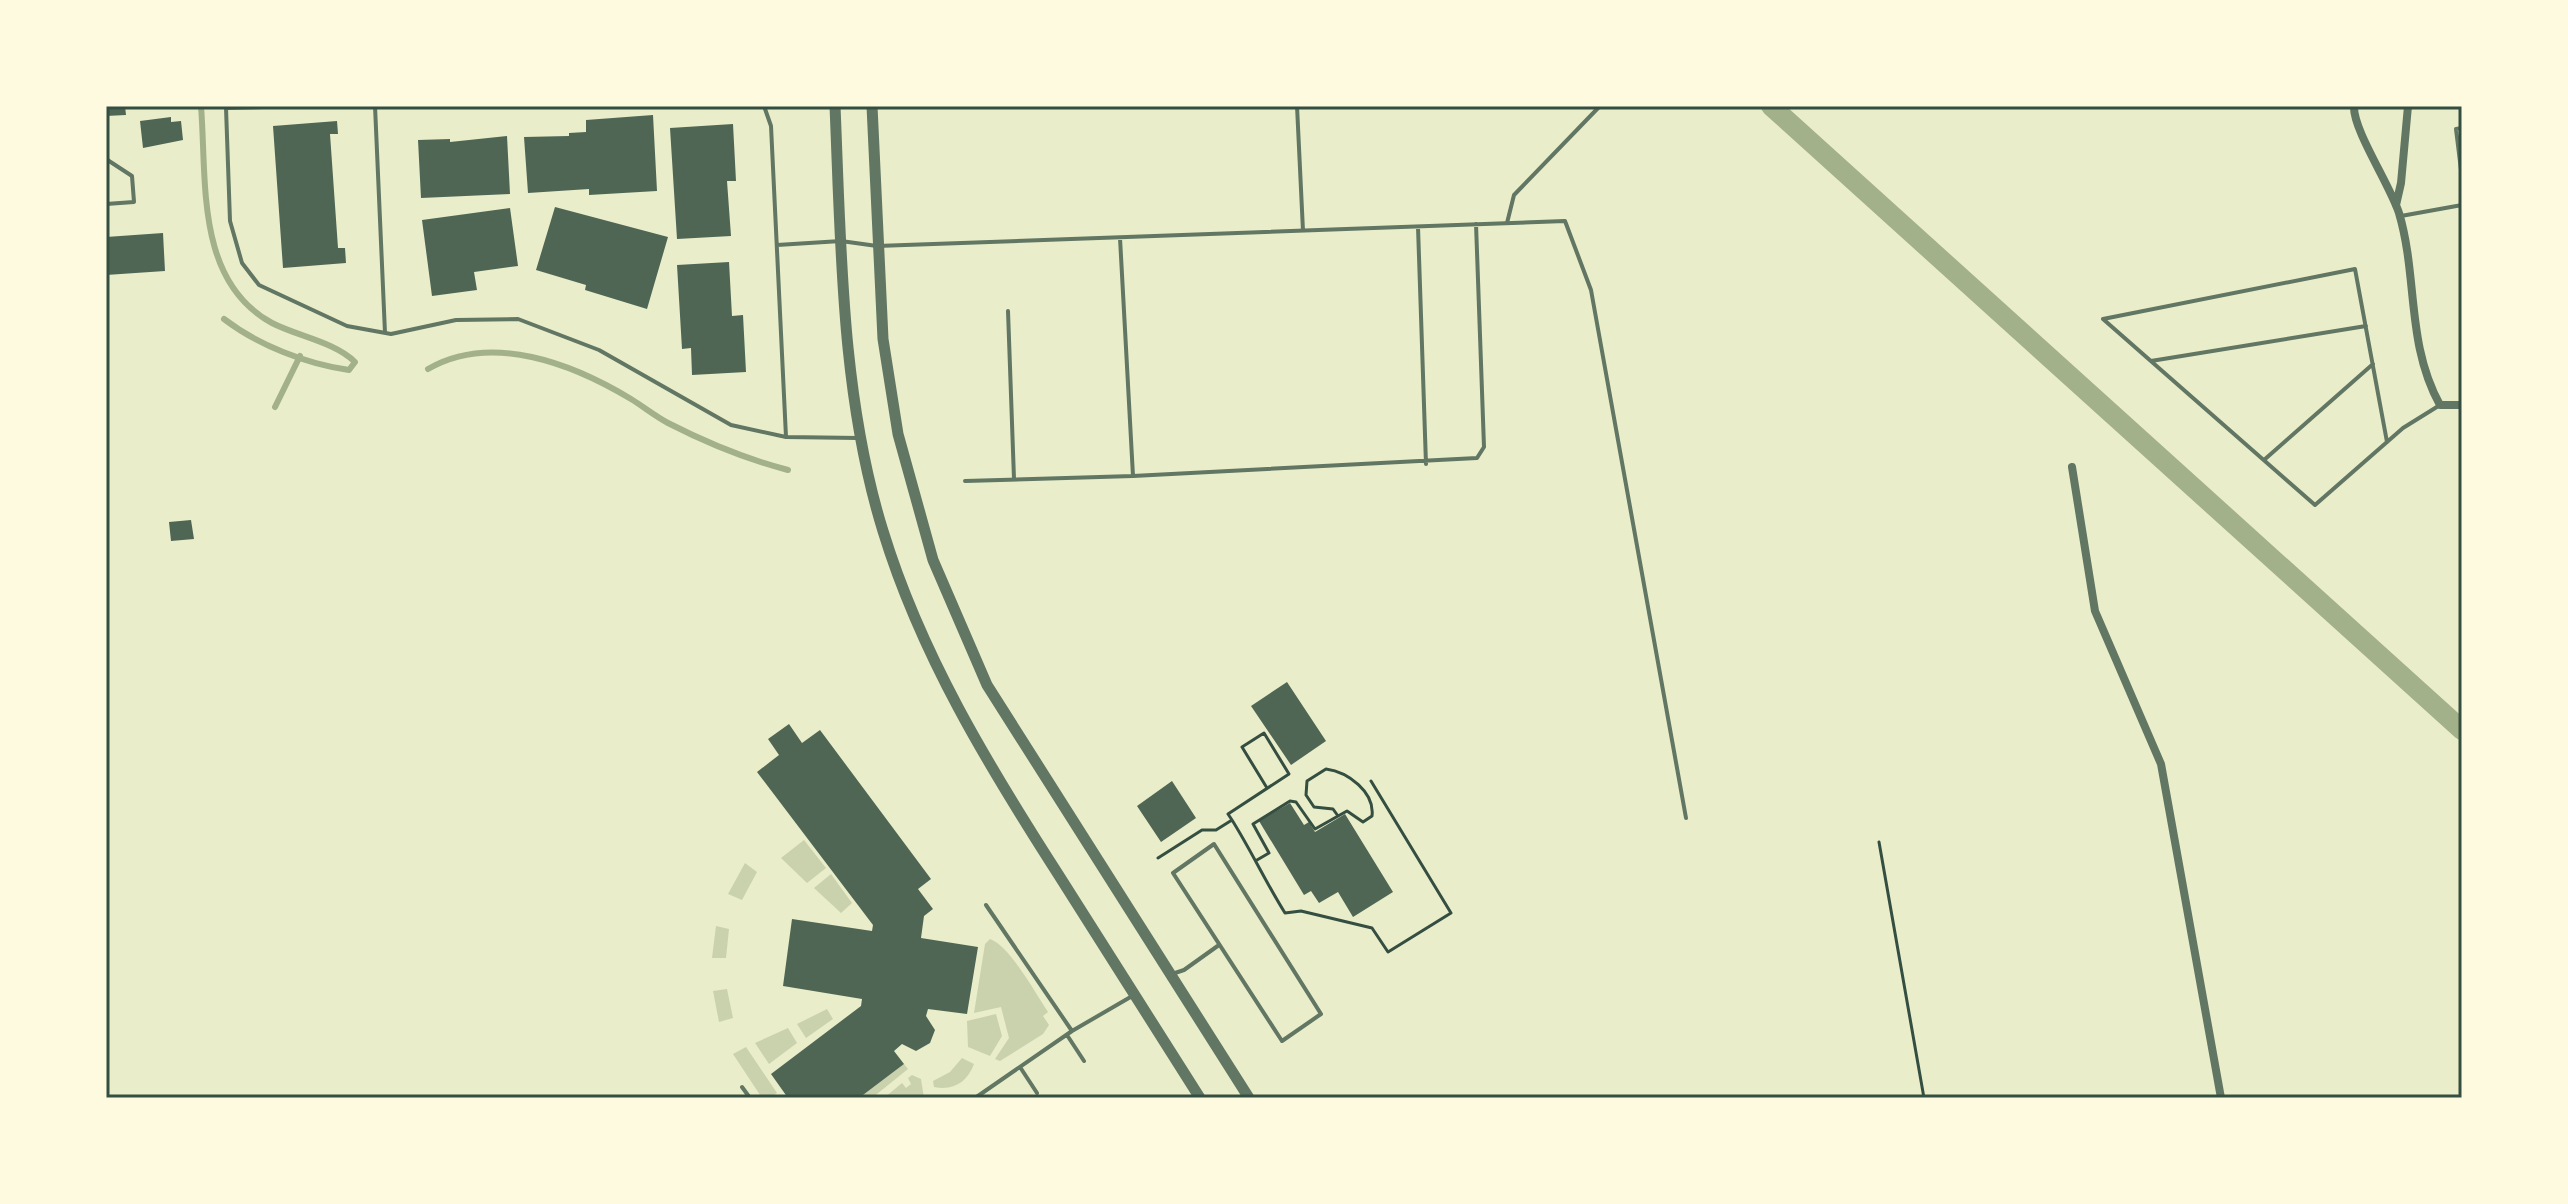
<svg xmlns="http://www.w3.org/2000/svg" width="2568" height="1204" viewBox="0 0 2568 1204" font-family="'Golos Text',sans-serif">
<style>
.green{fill:#cad2ad}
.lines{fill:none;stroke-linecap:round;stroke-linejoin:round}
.stream{stroke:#a3b18a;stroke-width:6}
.canal{stroke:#a3b18a;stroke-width:20}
.building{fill:#4f6655}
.path{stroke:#344e41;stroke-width:3}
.service{stroke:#617663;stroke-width:4}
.minor{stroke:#617663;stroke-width:8}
.tertiary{stroke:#617663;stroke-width:11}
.neatline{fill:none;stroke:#344e41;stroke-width:3}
</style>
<rect width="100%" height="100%" fill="#e9edc9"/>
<path class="green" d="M 804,840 L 826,868 L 807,883 L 781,858 Z
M 745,863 L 757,872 L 742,900 L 728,894 Z
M 831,874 L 852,903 L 841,913 L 814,888 Z
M 716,926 L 729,929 L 726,958 L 712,958 Z
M 990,939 C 1009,945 1036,994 1048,1012 L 1043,1016 L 1049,1025 L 1043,1034 L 1000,1061 L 995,1059 L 1009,1038 L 1001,1007 L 974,1013 L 985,944 Z
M 727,989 L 733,1018 L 719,1022 L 713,991 Z
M 827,1009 L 833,1019 L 806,1038 L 797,1024 Z
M 996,1014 L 1002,1036 L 990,1056 L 968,1047 L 967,1021 Z
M 788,1028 L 797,1043 L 769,1064 L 755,1043 Z
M 746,1047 L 777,1093 L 770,1098 L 762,1098 L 733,1054 Z
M 962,1058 L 974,1064 C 967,1082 954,1091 934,1087 L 933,1081 L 950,1072 Z
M 904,1064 L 908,1069 L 872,1098 L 859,1098 Z
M 912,1075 L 921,1079 L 924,1098 L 906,1095 L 884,1098 L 902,1083 L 906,1088 L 911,1084 L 908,1078 Z"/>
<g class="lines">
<path class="stream" d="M 201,106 C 207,181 195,281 272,323 C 297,336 335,342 355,362 L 349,370 C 306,364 258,345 224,319
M 428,369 C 492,332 573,364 631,399 C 644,407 655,416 668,423 C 707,443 746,459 788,470
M 275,407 L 300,356"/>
<path class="canal" d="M 1771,106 L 2462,730"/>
</g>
<path class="building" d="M 106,106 L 125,106 L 126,115 L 106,116 Z
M 653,115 L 657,191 L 589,195 L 589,189 L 528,193 L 524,137 L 569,136 L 569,133 L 586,132 L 586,120 Z
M 171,117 L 171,122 L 181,121 L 183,140 L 143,148 L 140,121 Z
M 337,121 L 338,134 L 330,134 L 338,248 L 345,248 L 346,263 L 283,268 L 273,126 Z
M 733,124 L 736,181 L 727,181 L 731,236 L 677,239 L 670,128 Z
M 507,136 L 510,194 L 421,198 L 418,140 L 450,139 L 450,142 Z
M 555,207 L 668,237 L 647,309 L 585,290 L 586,285 L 536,270 Z
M 510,208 L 518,266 L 474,272 L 477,290 L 432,296 L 422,220 Z
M 163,233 L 165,271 L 106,275 L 106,237 Z
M 729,262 L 732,316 L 743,315 L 746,372 L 692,375 L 691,348 L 682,349 L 677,265 Z
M 191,520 L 194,539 L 171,541 L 169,522 Z
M 1287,682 L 1326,741 L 1291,765 L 1251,706 Z
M 789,724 L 802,743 L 820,730 L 931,879 L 918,889 L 933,909 L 924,916 L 921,938 L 978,947 L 967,1014 L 928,1009 L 926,1016 L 935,1030 L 930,1043 L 916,1051 L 902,1044 L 894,1051 L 904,1064 L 859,1098 L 788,1098 L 771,1074 L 861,1006 L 862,999 L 783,986 L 792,919 L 872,931 L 873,925 L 757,772 L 779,755 L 768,739 Z
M 1172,781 L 1196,818 L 1161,842 L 1137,806 Z
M 1290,803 L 1304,825 L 1309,822 L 1315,832 L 1345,814 L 1393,892 L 1353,917 L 1338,892 L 1319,903 L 1311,891 L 1304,895 L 1259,821 Z"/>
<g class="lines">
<path class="path" d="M 1232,820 L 1228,814 L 1289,774 L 1264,733 L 1242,747 L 1267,788
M 1879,842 L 1924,1098
M 1158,858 L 1202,830 L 1216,830 L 1232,820 C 1252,852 1265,881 1285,913 L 1301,911 L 1372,928 L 1388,952 L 1451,913 L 1371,781
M 1257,860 L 1269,853 L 1253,824 L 1290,801 L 1296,802 L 1315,829 L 1347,811 L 1363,822 L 1372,816 C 1375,792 1348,772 1326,769 L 1307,781 L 1306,795 L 1314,807 L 1333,809 L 1338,816"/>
<path class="service" d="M 301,106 L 226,108 L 230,221 L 242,263 L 259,285 L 347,326 L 391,334 L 456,320 L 518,319 L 599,350 L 731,425 L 786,437 L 858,438
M 375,106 L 385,333
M 764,106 L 771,126 L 786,437
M 1297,106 L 1303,231
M 2462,128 L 2456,129 L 2462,178
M 106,159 L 132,176 L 134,202 L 106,204
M 2401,216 L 2462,205
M 1507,223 L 1514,195 L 1600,106
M 1418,227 L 1426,464
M 777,245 L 841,241 L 877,246 L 1565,221 L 1591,290 L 1686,818
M 1008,311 L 1014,479
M 2151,361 L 2366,326
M 2387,442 L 2355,269 L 2103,319 L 2315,505 L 2403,428 L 2440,405
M 2264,460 L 2373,364
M 1133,476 L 1477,458 L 1484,447 L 1476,224
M 965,481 L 1133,476 L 1120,238
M 1214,844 L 1321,1014 L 1282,1041 L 1173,873 Z
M 986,905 L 1072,1031
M 1172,974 L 1184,970 L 1219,945
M 1067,1035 L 1084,1061
M 1020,1067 L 1037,1093
M 742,1087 L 750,1098
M 975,1098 L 1072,1031 L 1134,995"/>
<path class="minor" d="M 2354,106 C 2353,130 2389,183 2399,213 C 2418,277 2406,344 2440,405 L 2462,405
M 2396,205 L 2401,183 L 2408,106
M 2072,467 L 2095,611 L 2161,764 L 2221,1098"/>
<path class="tertiary" d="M 835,106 C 841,246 841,396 883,531 C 921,655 988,765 1058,874 C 1105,949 1153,1023 1200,1098
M 872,106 L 883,339 L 898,434 L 933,560 L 987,685 L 1249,1098"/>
</g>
<rect width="2568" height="1204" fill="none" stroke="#fefae0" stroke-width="216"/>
<rect x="108" y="108" width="2352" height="988" class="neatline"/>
</svg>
